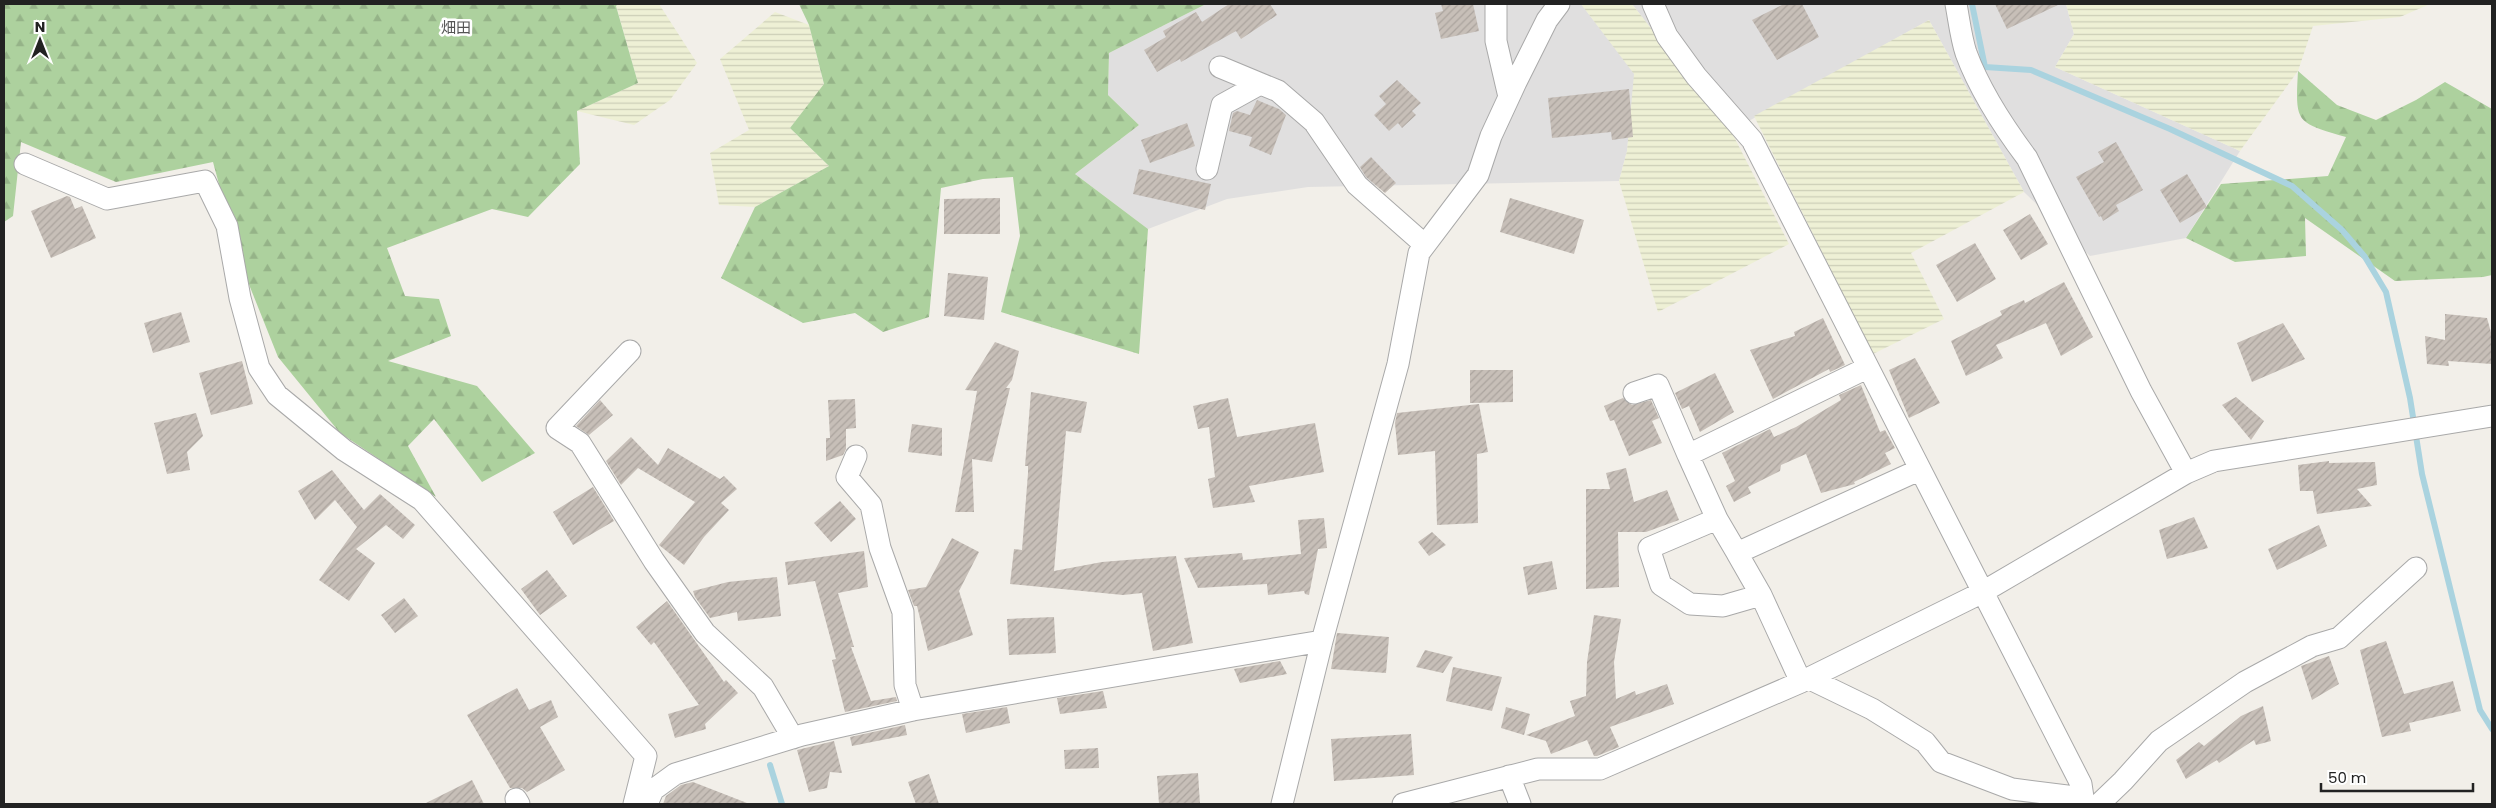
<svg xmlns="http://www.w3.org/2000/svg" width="2496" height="808" viewBox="0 0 2496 808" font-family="Poppins,'Noto Sans JP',sans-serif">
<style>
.residential{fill:#e0dfdf}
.farmland{fill:url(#farmland-rules)}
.forest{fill:url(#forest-firs)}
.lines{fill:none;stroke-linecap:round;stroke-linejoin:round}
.stream{stroke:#aad3df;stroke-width:6}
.building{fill:url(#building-hatch)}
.minor-casing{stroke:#a9a9a9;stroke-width:23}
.minor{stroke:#fff;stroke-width:21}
.labels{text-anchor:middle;stroke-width:5;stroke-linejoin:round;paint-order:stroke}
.quarter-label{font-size:15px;fill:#555;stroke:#fff}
</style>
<defs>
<pattern id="farmland-rules" width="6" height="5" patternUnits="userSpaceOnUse" patternTransform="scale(1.25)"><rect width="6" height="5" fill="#eef0d5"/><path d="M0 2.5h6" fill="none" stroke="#ccceb7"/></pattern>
<pattern id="forest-firs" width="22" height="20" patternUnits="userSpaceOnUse" patternTransform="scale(1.25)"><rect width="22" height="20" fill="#add19e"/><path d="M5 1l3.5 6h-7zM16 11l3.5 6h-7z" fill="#95b388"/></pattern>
<pattern id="building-hatch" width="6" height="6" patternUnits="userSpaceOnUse" patternTransform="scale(1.25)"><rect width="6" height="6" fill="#c7bfb8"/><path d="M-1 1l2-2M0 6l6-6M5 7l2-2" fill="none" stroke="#aba49e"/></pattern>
</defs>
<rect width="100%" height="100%" fill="#f2efe9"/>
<path class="residential" d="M 1206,4 L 1581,4 L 1635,74 L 1627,151 L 1619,181 L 1308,187 L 1227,199 L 1148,229 L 1075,174 L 1139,125 L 1108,95 L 1109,53 Z
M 1632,4 L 2066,4 L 2074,34 L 2055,67 L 2240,151 L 2186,238 L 2090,256 L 2024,192 L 1929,20 L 1731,131 Z"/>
<path class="farmland" d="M 618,4 L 659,4 L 697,63 L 670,100 L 634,125 L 577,111 L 638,83 L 616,5 Z
M 1581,4 L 1632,4 L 1731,131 L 1789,244 L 1658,312 L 1619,181 L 1627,151 L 1634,74 Z
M 2066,4 L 2430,4 L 2400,17 L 2313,26 L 2298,71 L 2240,151 L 2055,67 L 2074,34 Z
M 775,12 L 809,25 L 824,85 L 790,128 L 829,166 L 755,207 L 719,205 L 710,153 L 749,130 L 720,59 Z
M 1929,20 L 2024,192 L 1911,253 L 1944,319 L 1873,354 L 1754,116 Z"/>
<path class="forest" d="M 4,4 L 618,4 L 616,6 L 638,83 L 577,111 L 580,164 L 528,217 L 492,209 L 387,248 L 405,296 L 439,299 L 451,336 L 388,361 L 477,386 L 535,453 L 482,482 L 434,419 L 408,446 L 436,497 L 340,433 L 278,357 L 240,262 L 213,162 L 116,182 L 21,142 L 13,216 L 4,222 Z
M 799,4 L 1206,4 L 1109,53 L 1108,95 L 1139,125 L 1075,174 L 1148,229 L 1139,354 L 1001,312 L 1020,236 L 1013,177 L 983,179 L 941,188 L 929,317 L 883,332 L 855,313 L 803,323 L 721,278 L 755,207 L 829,166 L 790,128 L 824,84 L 809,25 Z
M 2298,71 L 2337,105 L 2376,120 L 2416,100 L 2445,82 L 2492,109 L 2492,275 L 2483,277 L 2395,281 L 2305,218 L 2306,256 L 2235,262 L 2186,238 L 2221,184 L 2328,176 L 2346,137 C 2296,122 2295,124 2298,71 Z"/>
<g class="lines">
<path class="stream" d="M 1972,4 L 1985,67 L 2031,70 L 2170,129 L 2292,186 L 2342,230 L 2365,257 L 2386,292 L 2410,398 L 2422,474 L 2480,710 L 2492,729
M 770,765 L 782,804"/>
</g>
<path class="building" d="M 1229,4 L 1270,4 L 1277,15 L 1241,39 L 1236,31 L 1181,62 L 1180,59 L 1157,72 L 1144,50 L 1166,37 L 1163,31 L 1196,12 L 1202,22 Z
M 1441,4 L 1473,4 L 1479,31 L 1441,39 L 1435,13 L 1443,11 Z
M 1784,4 L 1802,4 L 1819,37 L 1777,60 L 1752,20 Z
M 1995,4 L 2060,4 L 2007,29 Z
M 1397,80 L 1421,103 L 1412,111 L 1416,115 L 1402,128 L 1398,123 L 1389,131 L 1374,115 L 1386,104 L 1379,96 Z
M 1629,89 L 1633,137 L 1612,140 L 1611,132 L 1552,138 L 1548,98 Z
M 1257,100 L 1279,109 L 1286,115 L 1271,155 L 1249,146 L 1252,137 L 1229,131 L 1233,113 L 1237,111 L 1250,115 Z
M 1187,123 L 1195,146 L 1150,163 L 1141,140 Z
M 2116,142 L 2143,190 L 2116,205 L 2119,211 L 2103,221 L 2101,216 L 2099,217 L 2076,177 L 2104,162 L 2098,152 Z
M 1371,157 L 1396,183 L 1385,193 L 1366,177 L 1360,167 Z
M 1139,169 L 1211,184 L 1205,210 L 1133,194 Z
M 2187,174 L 2207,207 L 2180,223 L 2160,190 Z
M 67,196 L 70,197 L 75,209 L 82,206 L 96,238 L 51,258 L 31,211 Z
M 1000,198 L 1000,234 L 944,234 L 944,199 Z
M 1510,198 L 1584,220 L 1574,254 L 1500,232 Z
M 2030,214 L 2048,244 L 2021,260 L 2003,230 Z
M 1975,243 L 1996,279 L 1957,302 L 1936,265 Z
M 948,273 L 988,277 L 984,320 L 944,316 Z
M 2064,282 L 2093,337 L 2061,356 L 2046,323 L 1996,345 L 2003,358 L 1966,376 L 1951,341 L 2002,315 L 2000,311 L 2024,300 L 2025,303 Z
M 181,312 L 190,342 L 153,353 L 144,323 Z
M 2445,314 L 2487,318 L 2492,336 L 2492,364 L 2448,361 L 2449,366 L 2427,364 L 2425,336 L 2445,340 Z
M 1823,318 L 1845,365 L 1830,372 L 1829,369 L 1773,399 L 1750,350 L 1795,336 L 1794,332 Z
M 2283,323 L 2305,359 L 2252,382 L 2237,343 Z
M 995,342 L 1019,351 L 1012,380 L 1006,388 L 1010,388 L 992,462 L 972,459 L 974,512 L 955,512 L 977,391 L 965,390 Z
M 1915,358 L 1940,403 L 1909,418 L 1889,370 Z
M 242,361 L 253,404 L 211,415 L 199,373 Z
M 1470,370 L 1513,370 L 1513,402 L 1470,403 Z
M 1715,373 L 1734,412 L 1700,432 L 1689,406 L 1682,409 L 1675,393 Z
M 1861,385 L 1880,432 L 1885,430 L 1895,448 L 1885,453 L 1891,464 L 1854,482 L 1855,484 L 1821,493 L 1806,454 L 1781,465 L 1780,471 L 1748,487 L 1751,493 L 1734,502 L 1726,486 L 1735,481 L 1722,453 L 1770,429 L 1774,437 L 1796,427 L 1841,400 L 1839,395 Z
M 1031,392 L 1087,402 L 1081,433 L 1066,431 L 1054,571 L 1102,562 L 1176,556 L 1193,643 L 1153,651 L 1142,593 L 1123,595 L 1010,584 L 1014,549 L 1022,550 L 1028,473 L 1028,466 L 1025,466 Z
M 2236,397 L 2264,421 L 2251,440 L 2222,405 Z
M 1228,398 L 1237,437 L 1315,423 L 1324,472 L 1249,486 L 1255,502 L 1213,508 L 1208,479 L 1215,477 L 1209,427 L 1198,429 L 1193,406 Z
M 1623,398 L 1632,405 L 1651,400 L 1659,418 L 1652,421 L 1662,443 L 1629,456 L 1614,420 L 1610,421 L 1604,406 Z
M 855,399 L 856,428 L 846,429 L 846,449 L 843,455 L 826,461 L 826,438 L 830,438 L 828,400 Z
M 600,400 L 613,415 L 589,435 L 576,426 Z
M 1479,404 L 1488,452 L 1477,454 L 1478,523 L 1437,525 L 1435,451 L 1398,455 L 1395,423 L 1397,413 Z
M 196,413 L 203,436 L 187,452 L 190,470 L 167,474 L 154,423 Z
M 912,424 L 942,428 L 942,456 L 908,452 Z
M 631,437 L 658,465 L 668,448 L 720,479 L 724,476 L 737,489 L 721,503 L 729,510 L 704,537 L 684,565 L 659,545 L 695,502 L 638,468 L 621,485 L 606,461 Z
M 2329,461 L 2329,463 L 2375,462 L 2377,485 L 2357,489 L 2372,506 L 2317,514 L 2313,491 L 2300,491 L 2298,465 Z
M 1626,468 L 1634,502 L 1667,490 L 1679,520 L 1646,532 L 1618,532 L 1619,587 L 1586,589 L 1586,489 L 1610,489 L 1606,473 Z
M 332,470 L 364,510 L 380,494 L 415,525 L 403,539 L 386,525 L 356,549 L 375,563 L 349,601 L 319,580 L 357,527 L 335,500 L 315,520 L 298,491 Z
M 593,487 L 614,521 L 573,545 L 553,512 Z
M 840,501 L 856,519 L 831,542 L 814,523 Z
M 2194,517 L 2208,548 L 2167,559 L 2159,530 Z
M 1324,518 L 1327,548 L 1318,549 L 1309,595 L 1305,594 L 1304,591 L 1268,595 L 1267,584 L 1198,588 L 1184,558 L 1242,553 L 1243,560 L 1301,554 L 1298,520 Z
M 2319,525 L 2327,546 L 2277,570 L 2268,549 Z
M 1432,532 L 1446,545 L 1429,556 L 1418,542 Z
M 952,538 L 979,552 L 959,591 L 973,635 L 928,651 L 917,606 L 914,606 L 908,590 L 926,587 Z
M 864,551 L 868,587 L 838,593 L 854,647 L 851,647 L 871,701 L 896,697 L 897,701 L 845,712 L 832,660 L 836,659 L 815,581 L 788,585 L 785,562 Z
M 1552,561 L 1557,589 L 1528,595 L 1523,567 Z
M 547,570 L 567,596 L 540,615 L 521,589 Z
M 777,577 L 781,616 L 738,621 L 737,612 L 710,618 L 695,597 L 693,591 L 728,582 Z
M 404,598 L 418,616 L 395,633 L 381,615 Z
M 667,601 L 724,682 L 726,680 L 738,693 L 705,724 L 706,729 L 675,738 L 668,714 L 699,705 L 654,642 L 651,645 L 636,627 Z
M 1594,615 L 1621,619 L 1614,662 L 1616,699 L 1635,691 L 1636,695 L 1667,684 L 1674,704 L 1610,727 L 1619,747 L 1597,756 L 1594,756 L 1587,740 L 1551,754 L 1546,741 L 1526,735 L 1575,716 L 1570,701 L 1586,696 L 1587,662 Z
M 1054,617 L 1056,653 L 1009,655 L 1007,619 Z
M 1337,633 L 1389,637 L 1386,673 L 1331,669 Z
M 2386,641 L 2404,694 L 2453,681 L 2461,711 L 2409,723 L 2411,731 L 2382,737 L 2360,650 Z
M 1425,650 L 1453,657 L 1443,673 L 1416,667 Z
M 2329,656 L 2339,684 L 2312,700 L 2301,666 Z
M 1280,661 L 1287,674 L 1240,683 L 1234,669 Z
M 1453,667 L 1502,677 L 1492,711 L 1446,701 Z
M 517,688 L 529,710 L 551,700 L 558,717 L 540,727 L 565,770 L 527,792 L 522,788 L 510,788 L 467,715 Z
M 1103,691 L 1107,708 L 1060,714 L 1057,698 Z
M 2263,706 L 2271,741 L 2256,745 L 2254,740 L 2219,763 L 2217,760 L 2186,779 L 2176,760 L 2199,742 L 2204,746 L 2241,716 Z
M 1007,707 L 1010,723 L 966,733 L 962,714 Z
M 1506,707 L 1530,714 L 1524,735 L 1501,728 Z
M 905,725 L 907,735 L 852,746 L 850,737 Z
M 1411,734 L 1414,775 L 1334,781 L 1331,739 Z
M 834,741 L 842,773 L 830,772 L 827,788 L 809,792 L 797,750 Z
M 1098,748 L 1099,768 L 1065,769 L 1064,750 Z
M 1198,773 L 1200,804 L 1159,804 L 1157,776 Z
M 929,774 L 939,804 L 916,804 L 908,782 Z
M 472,780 L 484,804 L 424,804 Z
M 693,782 L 747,803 L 747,804 L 663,804 L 666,796 L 681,785 Z"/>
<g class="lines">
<g class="minor-casing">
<path id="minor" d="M 1496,4 L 1496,41 L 1509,97
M 1653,4 L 1667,36 L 1696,76 L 1752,140 L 2081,784 L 2084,804
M 1956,4 C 1959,20 1961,38 1966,53 C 1980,91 2003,126 2027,158 L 2141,391 L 2186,473
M 1220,67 L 1278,91 L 1314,122 L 1357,185 L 1425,245
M 25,164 L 107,199 L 205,181 L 227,226 L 240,298 L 259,368 L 277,395 L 344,450 L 422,500 L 646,756 L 634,804
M 1207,169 L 1222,105 L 1260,84
M 630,351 L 557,428 L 580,443 L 654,561 L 705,633 L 763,687 L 793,738
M 1634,393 L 1658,385 L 1688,455
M 856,456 L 847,477 L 871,505 L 880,548 L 903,612 L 905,685 L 913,710
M 1717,519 L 1688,455 L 1867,368
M 1737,553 L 1717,519 L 1649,548 L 1661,585 L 1690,604 L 1723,606 L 1761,595
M 1808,678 L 1872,709 L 1925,742 L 1941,762 L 2012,789 L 2083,798
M 1801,682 L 1761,595 L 1737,553 L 1919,470
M 1509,776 L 1520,804
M 516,799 L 519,804
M 647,804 L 653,790 L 675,774 L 802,735 L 913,710 L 1322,641
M 1282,804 L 1322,641 L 1398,364 L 1419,253 L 1478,175 L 1491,136 L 1516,82 L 1547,20 L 1559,4
M 1403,804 L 1538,769 L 1600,769 L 1801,682 L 1981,593 L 2186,473 L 2214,461 L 2492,416
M 2099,804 L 2123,781 L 2159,741 L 2245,682 L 2312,646 L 2339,638 L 2416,568"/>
</g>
<use href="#minor" class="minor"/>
</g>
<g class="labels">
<g class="quarter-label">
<text x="456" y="33">畑田</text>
</g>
</g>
<rect width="2496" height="808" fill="none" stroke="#222222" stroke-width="10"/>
<g transform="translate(40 40)" stroke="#ffffff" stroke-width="4" paint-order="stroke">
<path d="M0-4L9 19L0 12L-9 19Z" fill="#222222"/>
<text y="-8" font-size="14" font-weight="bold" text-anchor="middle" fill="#222222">N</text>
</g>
<path d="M2321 783v8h152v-8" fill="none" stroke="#222222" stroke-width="2.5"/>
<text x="2328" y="783" font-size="15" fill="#222222" stroke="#ffffff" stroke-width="4" paint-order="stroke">50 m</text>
</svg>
